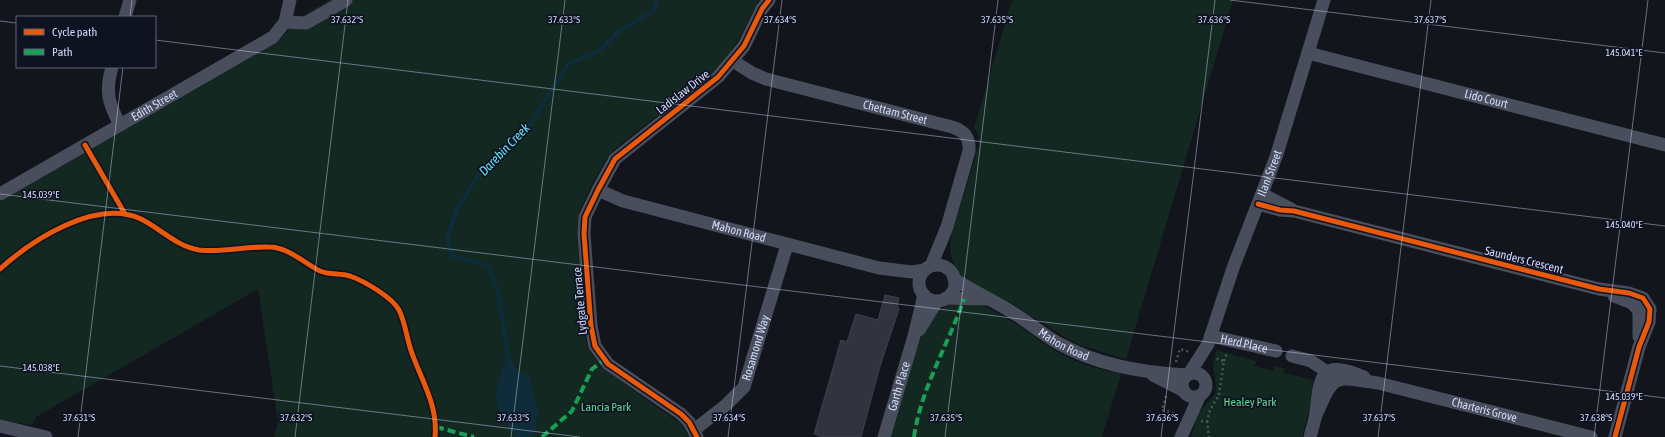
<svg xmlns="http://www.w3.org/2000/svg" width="1665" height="437" viewBox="0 0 1665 437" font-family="'Asap Condensed',sans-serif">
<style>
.green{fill:#122821}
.water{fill:#0e2c3a}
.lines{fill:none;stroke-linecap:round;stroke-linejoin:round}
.stream{stroke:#0e2c3a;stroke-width:4}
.building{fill:#31343f;stroke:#3e4151}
.path{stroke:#47585d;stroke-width:2.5;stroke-dasharray:2 3;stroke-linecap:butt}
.minor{stroke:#494e5d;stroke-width:13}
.quiet{stroke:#1a9f57;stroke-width:4;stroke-dasharray:8 4;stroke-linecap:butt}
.cycleway-casing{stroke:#0f1221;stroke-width:8}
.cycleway{stroke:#e8590c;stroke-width:5}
.ticks{fill:none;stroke:#d2dbfc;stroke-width:1;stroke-opacity:0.45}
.labels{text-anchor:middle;stroke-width:3.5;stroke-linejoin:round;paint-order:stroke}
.street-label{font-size:12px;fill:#d2dbfc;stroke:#0f1221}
.park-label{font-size:12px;fill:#63d795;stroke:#0f1221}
.water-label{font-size:13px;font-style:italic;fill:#67e1f5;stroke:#0f1221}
.ticks-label{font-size:10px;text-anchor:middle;fill:#d2dbfc;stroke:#0f1221;stroke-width:3.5;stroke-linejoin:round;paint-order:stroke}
</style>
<rect width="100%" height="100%" fill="#13151d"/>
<path class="green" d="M 329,0 L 759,0 L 739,39 L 724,61 L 714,71 L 617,147 L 607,158 L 592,184 L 579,212 L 577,232 L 584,328 C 587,343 590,355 601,367 L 682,425 L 689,437 L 274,437 L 278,422 L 258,289 L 36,417 L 32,425 L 0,420 L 0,202 L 276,43 L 287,32 L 293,18 L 302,16 Z
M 1012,0 L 1233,0 L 1126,359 L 1076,344 L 1013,304 L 983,290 L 961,277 L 954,265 L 950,251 L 951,238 L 979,144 L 979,136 L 974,128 Z
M 972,302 C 1011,315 1031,338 1065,356 C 1082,366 1102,369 1121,374 L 1102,437 L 890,437 C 898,411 918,326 937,312 C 948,303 959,303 972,302 Z
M 1216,350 L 1256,361 L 1254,366 L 1274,371 L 1275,366 L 1285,369 L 1284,373 L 1313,380 L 1310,407 L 1302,437 L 1191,437 L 1198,413 L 1211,399 L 1215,393 L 1216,385 L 1213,367 Z"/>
<path class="water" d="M 508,358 L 511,359 L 518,371 L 529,377 L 538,411 L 535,433 L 529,437 L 516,437 C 508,429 497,409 496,398 C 496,385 502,369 508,358 Z"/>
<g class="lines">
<path class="stream" d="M 509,362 L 498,292 L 488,266 L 452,256 L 447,238 L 457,210 L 480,172 L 525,132 L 568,64 L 599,51 L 618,32 L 654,10 L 657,0"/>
</g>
<path class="building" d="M 885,295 L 899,298 L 897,305 L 899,309 L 880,366 L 861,437 L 822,437 L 814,434 L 841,340 L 847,342 L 856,314 L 878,320 Z"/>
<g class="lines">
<path class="path" d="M 1224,361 L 1227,352
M 1176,362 L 1180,349 L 1190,352
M 1166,396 L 1162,410 L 1177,414
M 1201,421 L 1207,422 L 1209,437
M 1207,422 L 1210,410 L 1219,395 L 1224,361 L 1214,358"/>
<g class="minor">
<path d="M 125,17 L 130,0"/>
<path d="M 285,22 L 306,23 L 346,0"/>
<path id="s1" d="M 1308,53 L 1665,145"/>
<path id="s2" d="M 733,61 L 752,73 L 766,79 L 952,127 C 964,131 970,137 969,151 L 947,227 L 931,266"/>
<path d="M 112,67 C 105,92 108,102 120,125"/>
<path id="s3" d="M 598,190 L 623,201 L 879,268 L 912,272 L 925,270"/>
<path id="s4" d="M 0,194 L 273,37 L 285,22 L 290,0"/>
<path d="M 1262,194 L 1291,209"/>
<path d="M 1258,204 L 1280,210 L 1294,211 L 1599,289 L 1629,293 L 1643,298 L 1650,309 L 1649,322 L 1639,347 L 1615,437"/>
<circle cx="937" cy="283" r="18"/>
<path id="s5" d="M 954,279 C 974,292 995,301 1015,314 C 1030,323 1043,335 1058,343 C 1097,365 1144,373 1187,375"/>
<path d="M 1614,296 L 1632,303 L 1639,311 L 1639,337"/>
<path d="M 946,298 L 987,299"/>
<path d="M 919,330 L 937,301"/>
<path id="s6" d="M 1211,336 L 1276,351"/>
<path d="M 1292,356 L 1311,361 L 1327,372"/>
<circle cx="1194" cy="385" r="12"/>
<path id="s7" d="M 1189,374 L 1208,344 L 1233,268 L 1276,157 L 1324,0"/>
<path d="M 1153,375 L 1184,391"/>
<path id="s8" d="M 1316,415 C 1335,372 1333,377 1378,383 L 1591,437"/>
<path d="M 0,426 L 46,437"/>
<path id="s9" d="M 694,430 L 726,405 L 744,387 L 787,245"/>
<path d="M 697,437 L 689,422 L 681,414 L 608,364 L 595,346 L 591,326 L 584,234 L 585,217 L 598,190 L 615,159 L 718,77 L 744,46 L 762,9 L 769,0"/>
<path id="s10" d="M 884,437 L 914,336 L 924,295"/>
<path d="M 1181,437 L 1199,397"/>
<path d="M 1310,437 C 1312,429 1315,421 1316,412 C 1320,375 1321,359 1364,377"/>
</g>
<path class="quiet" d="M 436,427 L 474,437
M 542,437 L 572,411 L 592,369 L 604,360
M 914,437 C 921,388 948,345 964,299"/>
<g class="cycleway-casing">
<path id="cycleway" d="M 85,145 L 125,214
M 1258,204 L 1280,210 L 1294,211 L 1599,289 L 1629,293 L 1643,298 L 1650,309 L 1649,322 L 1639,347 L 1615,437
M 0,269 C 32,240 96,198 141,219 C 161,229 176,246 199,250 C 223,253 246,246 269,247 C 288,247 304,263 320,271 C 329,275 340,273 350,276 C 364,281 392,297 399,310 C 406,324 407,342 413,356 C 423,383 438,407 435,437
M 697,437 L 689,422 L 681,414 L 608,364 L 595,346 L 591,326 L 584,234 L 585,217 L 598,190 L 615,159 L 718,77 L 744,46 L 762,9 L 769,0"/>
</g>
<use href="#cycleway" class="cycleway"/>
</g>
<path class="ticks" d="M 1230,0 L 1665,53M 130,17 L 132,0M 0,21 L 17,23M 155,40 L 1665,226M 0,194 L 1665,398M 0,366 L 580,437M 78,437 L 123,67M 295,437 L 348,0M 511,437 L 565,0M 728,437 L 782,0M 945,437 L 998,0M 1161,437 L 1215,0M 1378,437 L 1431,0M 1594,437 L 1648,0"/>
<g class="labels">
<g class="street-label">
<text transform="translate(683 92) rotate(-38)" y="4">Ladislaw Drive</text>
<text dy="4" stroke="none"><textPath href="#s1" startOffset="184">Lido Court</textPath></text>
<text dy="4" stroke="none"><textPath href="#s4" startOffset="178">Edith Street</textPath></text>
<text dy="4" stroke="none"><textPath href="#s2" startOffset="171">Chettam Street</textPath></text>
<text dy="4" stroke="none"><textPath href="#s7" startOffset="217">Ilani Street</textPath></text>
<text dy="4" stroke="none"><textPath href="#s3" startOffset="147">Mahon Road</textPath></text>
<text transform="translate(1524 260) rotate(14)" y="4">Saunders Crescent</text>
<text transform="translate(580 301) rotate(-95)" y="4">Lydgate Terrace</text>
<text dy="4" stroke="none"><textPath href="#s5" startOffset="128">Mahon Road</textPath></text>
<text dy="4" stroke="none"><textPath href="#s6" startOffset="34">Herd Place</textPath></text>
<text dy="4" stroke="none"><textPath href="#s9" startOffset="107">Rosamond Way</textPath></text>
<text dy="4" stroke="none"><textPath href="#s10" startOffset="53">Garth Place</textPath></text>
<text dy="4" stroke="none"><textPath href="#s8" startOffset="192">Charteris Grove</textPath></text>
</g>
<g class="park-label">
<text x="1250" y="406">Healey Park</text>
<text x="606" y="411">Lancia Park</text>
</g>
<g class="water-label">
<text transform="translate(504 149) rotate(-46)" y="5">Darebin Creek</text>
</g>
</g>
<g class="ticks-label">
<text x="347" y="23">37.632°S</text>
<text x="564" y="23">37.633°S</text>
<text x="780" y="23">37.634°S</text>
<text x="997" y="23">37.635°S</text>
<text x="1214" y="23">37.636°S</text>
<text x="1430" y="23">37.637°S</text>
<text x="1624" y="56">145.041°E</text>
<text x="41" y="198">145.039°E</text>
<text x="1624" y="228">145.040°E</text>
<text x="41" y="371">145.038°E</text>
<text x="1624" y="400">145.039°E</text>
<text x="79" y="421">37.631°S</text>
<text x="296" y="421">37.632°S</text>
<text x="513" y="421">37.633°S</text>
<text x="729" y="421">37.634°S</text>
<text x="946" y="421">37.635°S</text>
<text x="1162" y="421">37.636°S</text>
<text x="1379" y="421">37.637°S</text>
<text x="1596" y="421">37.638°S</text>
</g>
<rect x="16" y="16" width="140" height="52" fill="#0f1221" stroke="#5d6279"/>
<rect x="24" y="29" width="20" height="6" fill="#e8590c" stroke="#5d6279"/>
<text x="52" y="36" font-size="12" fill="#d2dbfc">Cycle path</text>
<rect x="24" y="49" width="20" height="6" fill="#1a9f57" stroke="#5d6279"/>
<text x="52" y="56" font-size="12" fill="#d2dbfc">Path</text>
</svg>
